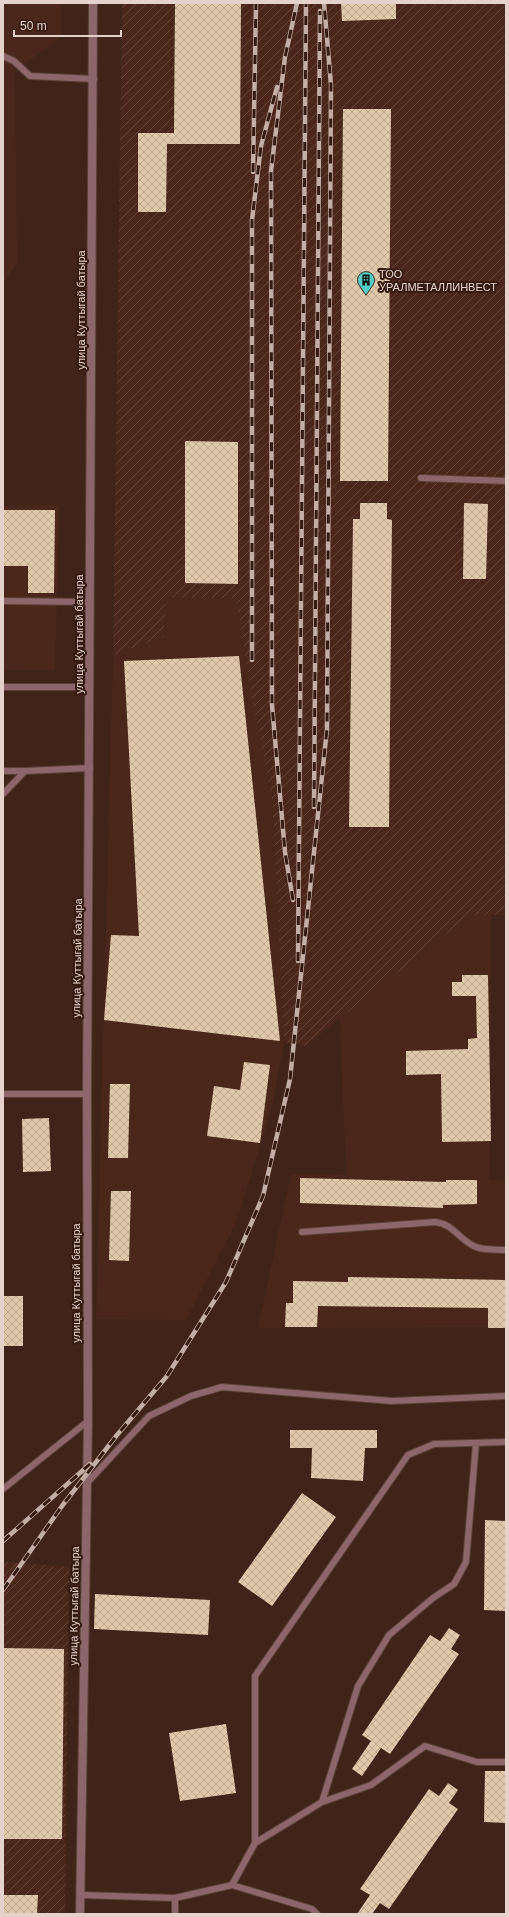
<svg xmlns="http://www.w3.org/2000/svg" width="509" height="1917" viewBox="0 0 509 1917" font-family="Arial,sans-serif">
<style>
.built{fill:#4a271a}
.industrial{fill:url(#industrial-furrows)}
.building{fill:url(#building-cross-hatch)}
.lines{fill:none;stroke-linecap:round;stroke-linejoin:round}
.lane-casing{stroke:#5a4036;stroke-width:8}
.street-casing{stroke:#5a4036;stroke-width:10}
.lane{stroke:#8c666a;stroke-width:6}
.street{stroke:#8c666a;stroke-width:8}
.rail-casing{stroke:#c3aea6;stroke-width:4.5}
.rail{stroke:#351a10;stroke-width:3;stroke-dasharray:9;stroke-linecap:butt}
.labels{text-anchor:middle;stroke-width:4;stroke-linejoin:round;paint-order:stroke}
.poi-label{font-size:11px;fill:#e5d2cb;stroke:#351a10;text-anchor:start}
.street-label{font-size:11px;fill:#e5d2cb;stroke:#351a10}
</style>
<defs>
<pattern id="industrial-furrows" width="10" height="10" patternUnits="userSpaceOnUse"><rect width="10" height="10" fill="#4a271a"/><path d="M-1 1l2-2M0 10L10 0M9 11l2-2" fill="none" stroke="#64453a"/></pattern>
<pattern id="building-cross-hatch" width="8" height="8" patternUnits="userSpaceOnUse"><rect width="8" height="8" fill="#e2c8aa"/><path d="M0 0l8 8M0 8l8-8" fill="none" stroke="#bba68f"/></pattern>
</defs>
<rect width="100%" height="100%" fill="#40241a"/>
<path class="built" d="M 3,3 L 61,3 L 61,37 L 15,71 L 17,263 L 3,283 Z
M 59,505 L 55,670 L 3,671 L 3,506 Z
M 166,597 L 236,599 L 272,798 L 284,1042 L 272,1107 L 237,1221 L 186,1320 L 96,1319 L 113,655 L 164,637 Z
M 470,915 L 491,915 L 489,1179 L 506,1181 L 506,1327 L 258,1328 L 291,1174 L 346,1175 L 340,1018 Z"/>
<path class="industrial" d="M 122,3 L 506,3 L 506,915 L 470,915 L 305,1046 L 284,1042 L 272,798 L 252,697 L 236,599 L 166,597 L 164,637 L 113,655 Z
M 5,1562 L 69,1567 L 65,1914 L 3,1914 L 3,1564 Z"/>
<path class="building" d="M 175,3 L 241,3 L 240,144 L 167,144 L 166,212 L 138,212 L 138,133 L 174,133 Z
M 341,3 L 396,3 L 396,19 L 342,21 Z
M 343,109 L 391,109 L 388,481 L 340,481 Z
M 185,441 L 238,442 L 238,584 L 185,583 Z
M 360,503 L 387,503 L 387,519 L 392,520 L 389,827 L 349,827 L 353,519 L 360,519 Z
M 464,503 L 488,504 L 486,579 L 463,579 Z
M 3,510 L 55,510 L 54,593 L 28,593 L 28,566 L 3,566 Z
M 239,656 L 280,1041 L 104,1020 L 111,935 L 139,936 L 124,661 Z
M 462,975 L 488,975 L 491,1141 L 442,1142 L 441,1074 L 406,1075 L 406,1051 L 468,1049 L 468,1039 L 477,1038 L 476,996 L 452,996 L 452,982 L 462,982 Z
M 244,1062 L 270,1065 L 260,1143 L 207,1136 L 214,1086 L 240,1090 Z
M 110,1084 L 130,1084 L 128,1158 L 108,1158 Z
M 49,1118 L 51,1171 L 23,1172 L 22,1119 Z
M 300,1178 L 446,1182 L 446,1180 L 477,1180 L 477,1204 L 443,1205 L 443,1208 L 300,1203 Z
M 111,1191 L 131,1191 L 129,1261 L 109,1260 Z
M 348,1277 L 506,1280 L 506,1328 L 488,1328 L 488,1308 L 318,1306 L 317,1327 L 285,1327 L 286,1303 L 293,1303 L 293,1281 L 348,1282 Z
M 3,1296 L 23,1296 L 23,1346 L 3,1346 Z
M 290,1430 L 377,1430 L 377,1448 L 365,1448 L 363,1481 L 311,1478 L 312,1448 L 290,1448 Z
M 302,1493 L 336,1517 L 272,1606 L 238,1582 Z
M 485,1520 L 506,1521 L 506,1611 L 484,1610 Z
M 95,1594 L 210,1600 L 208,1635 L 94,1629 Z
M 449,1628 L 460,1635 L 451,1649 L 459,1654 L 390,1754 L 381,1748 L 362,1776 L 352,1769 L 371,1741 L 362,1735 L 430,1635 L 440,1641 Z
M 3,1648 L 64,1649 L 62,1839 L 3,1839 Z
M 226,1724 L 236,1793 L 180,1801 L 169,1733 Z
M 485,1771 L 506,1771 L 506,1823 L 484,1822 Z
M 448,1783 L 458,1790 L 449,1803 L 458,1809 L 389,1909 L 380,1903 L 372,1914 L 357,1914 L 370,1895 L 360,1889 L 429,1789 L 439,1796 Z
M 3,1895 L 38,1895 L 37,1914 L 3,1914 Z"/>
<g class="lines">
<g class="lane-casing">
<path id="lane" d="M 3,56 L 14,61 L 30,76 L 94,79
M 421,478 L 506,481
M 3,601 L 90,602
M 3,687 L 90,687
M 3,771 L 25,771
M 3,794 L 25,771 L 90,768
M 3,1094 L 87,1094
M 302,1232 L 435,1222 C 453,1224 457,1237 472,1245 C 481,1251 495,1249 506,1250
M 87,1483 L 149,1416 L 191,1396 L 222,1387 L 392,1401 L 506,1396
M 3,1489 L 88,1421
M 322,1802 L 371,1785 L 425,1746 L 477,1762 L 506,1762
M 255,1843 L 322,1802 L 358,1686 L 389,1635 L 433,1598 L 454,1584 L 466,1562 L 476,1443
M 232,1885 L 255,1843 L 255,1676 L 408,1455 L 434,1444 L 506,1442
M 81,1895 L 175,1898 L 175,1914
M 175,1898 L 232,1885 L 312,1909 L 317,1914"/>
</g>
<g class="street-casing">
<path id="street" d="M 80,1914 L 88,1421 L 87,1094 L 93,3"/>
</g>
<use href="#lane" class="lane"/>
<use href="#street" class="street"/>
<g class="rail-casing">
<path id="rail" d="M 253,172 L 256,3
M 252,660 L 252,220 L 261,146 L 277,87
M 314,807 L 320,11
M 293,900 L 285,852 L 272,705 L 271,171 L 285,57 L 297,3
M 298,961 L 306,3
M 3,1541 L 90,1464
M 3,1590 L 62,1506 L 117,1435 L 167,1376 L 226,1282 L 263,1196 L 290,1079 L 327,729 L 331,85 L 324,3"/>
</g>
<use href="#rail" class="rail"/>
</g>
<defs>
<g id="building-pin" transform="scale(0.9)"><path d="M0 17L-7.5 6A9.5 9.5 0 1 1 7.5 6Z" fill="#54cdc7" stroke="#351a10"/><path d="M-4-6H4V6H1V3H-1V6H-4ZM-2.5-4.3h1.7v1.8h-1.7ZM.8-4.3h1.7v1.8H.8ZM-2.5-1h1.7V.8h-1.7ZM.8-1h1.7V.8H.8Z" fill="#111"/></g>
</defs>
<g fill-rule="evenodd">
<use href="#building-pin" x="366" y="280"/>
</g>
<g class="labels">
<g class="poi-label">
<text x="379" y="278">ТОО<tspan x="379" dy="13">УРАЛМЕТАЛЛИНВЕСТ</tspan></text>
</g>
<g class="street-label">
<text transform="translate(81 310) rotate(-90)" y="4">улица Куттыгай батыра</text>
<text transform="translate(79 634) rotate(-90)" y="4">улица Куттыгай батыра</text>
<text transform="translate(77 958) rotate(-89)" y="4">улица Куттыгай батыра</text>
<text transform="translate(76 1283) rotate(-90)" y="4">улица Куттыгай батыра</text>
<text transform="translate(74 1606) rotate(-89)" y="4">улица Куттыгай батыра</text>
</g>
</g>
<rect width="509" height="1917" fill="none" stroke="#e5d2cb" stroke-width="8"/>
<path d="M14 30v6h107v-6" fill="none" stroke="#e5d2cb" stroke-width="2"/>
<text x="20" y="30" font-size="12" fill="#e5d2cb" stroke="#351a10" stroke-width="3" paint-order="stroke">50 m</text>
</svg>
